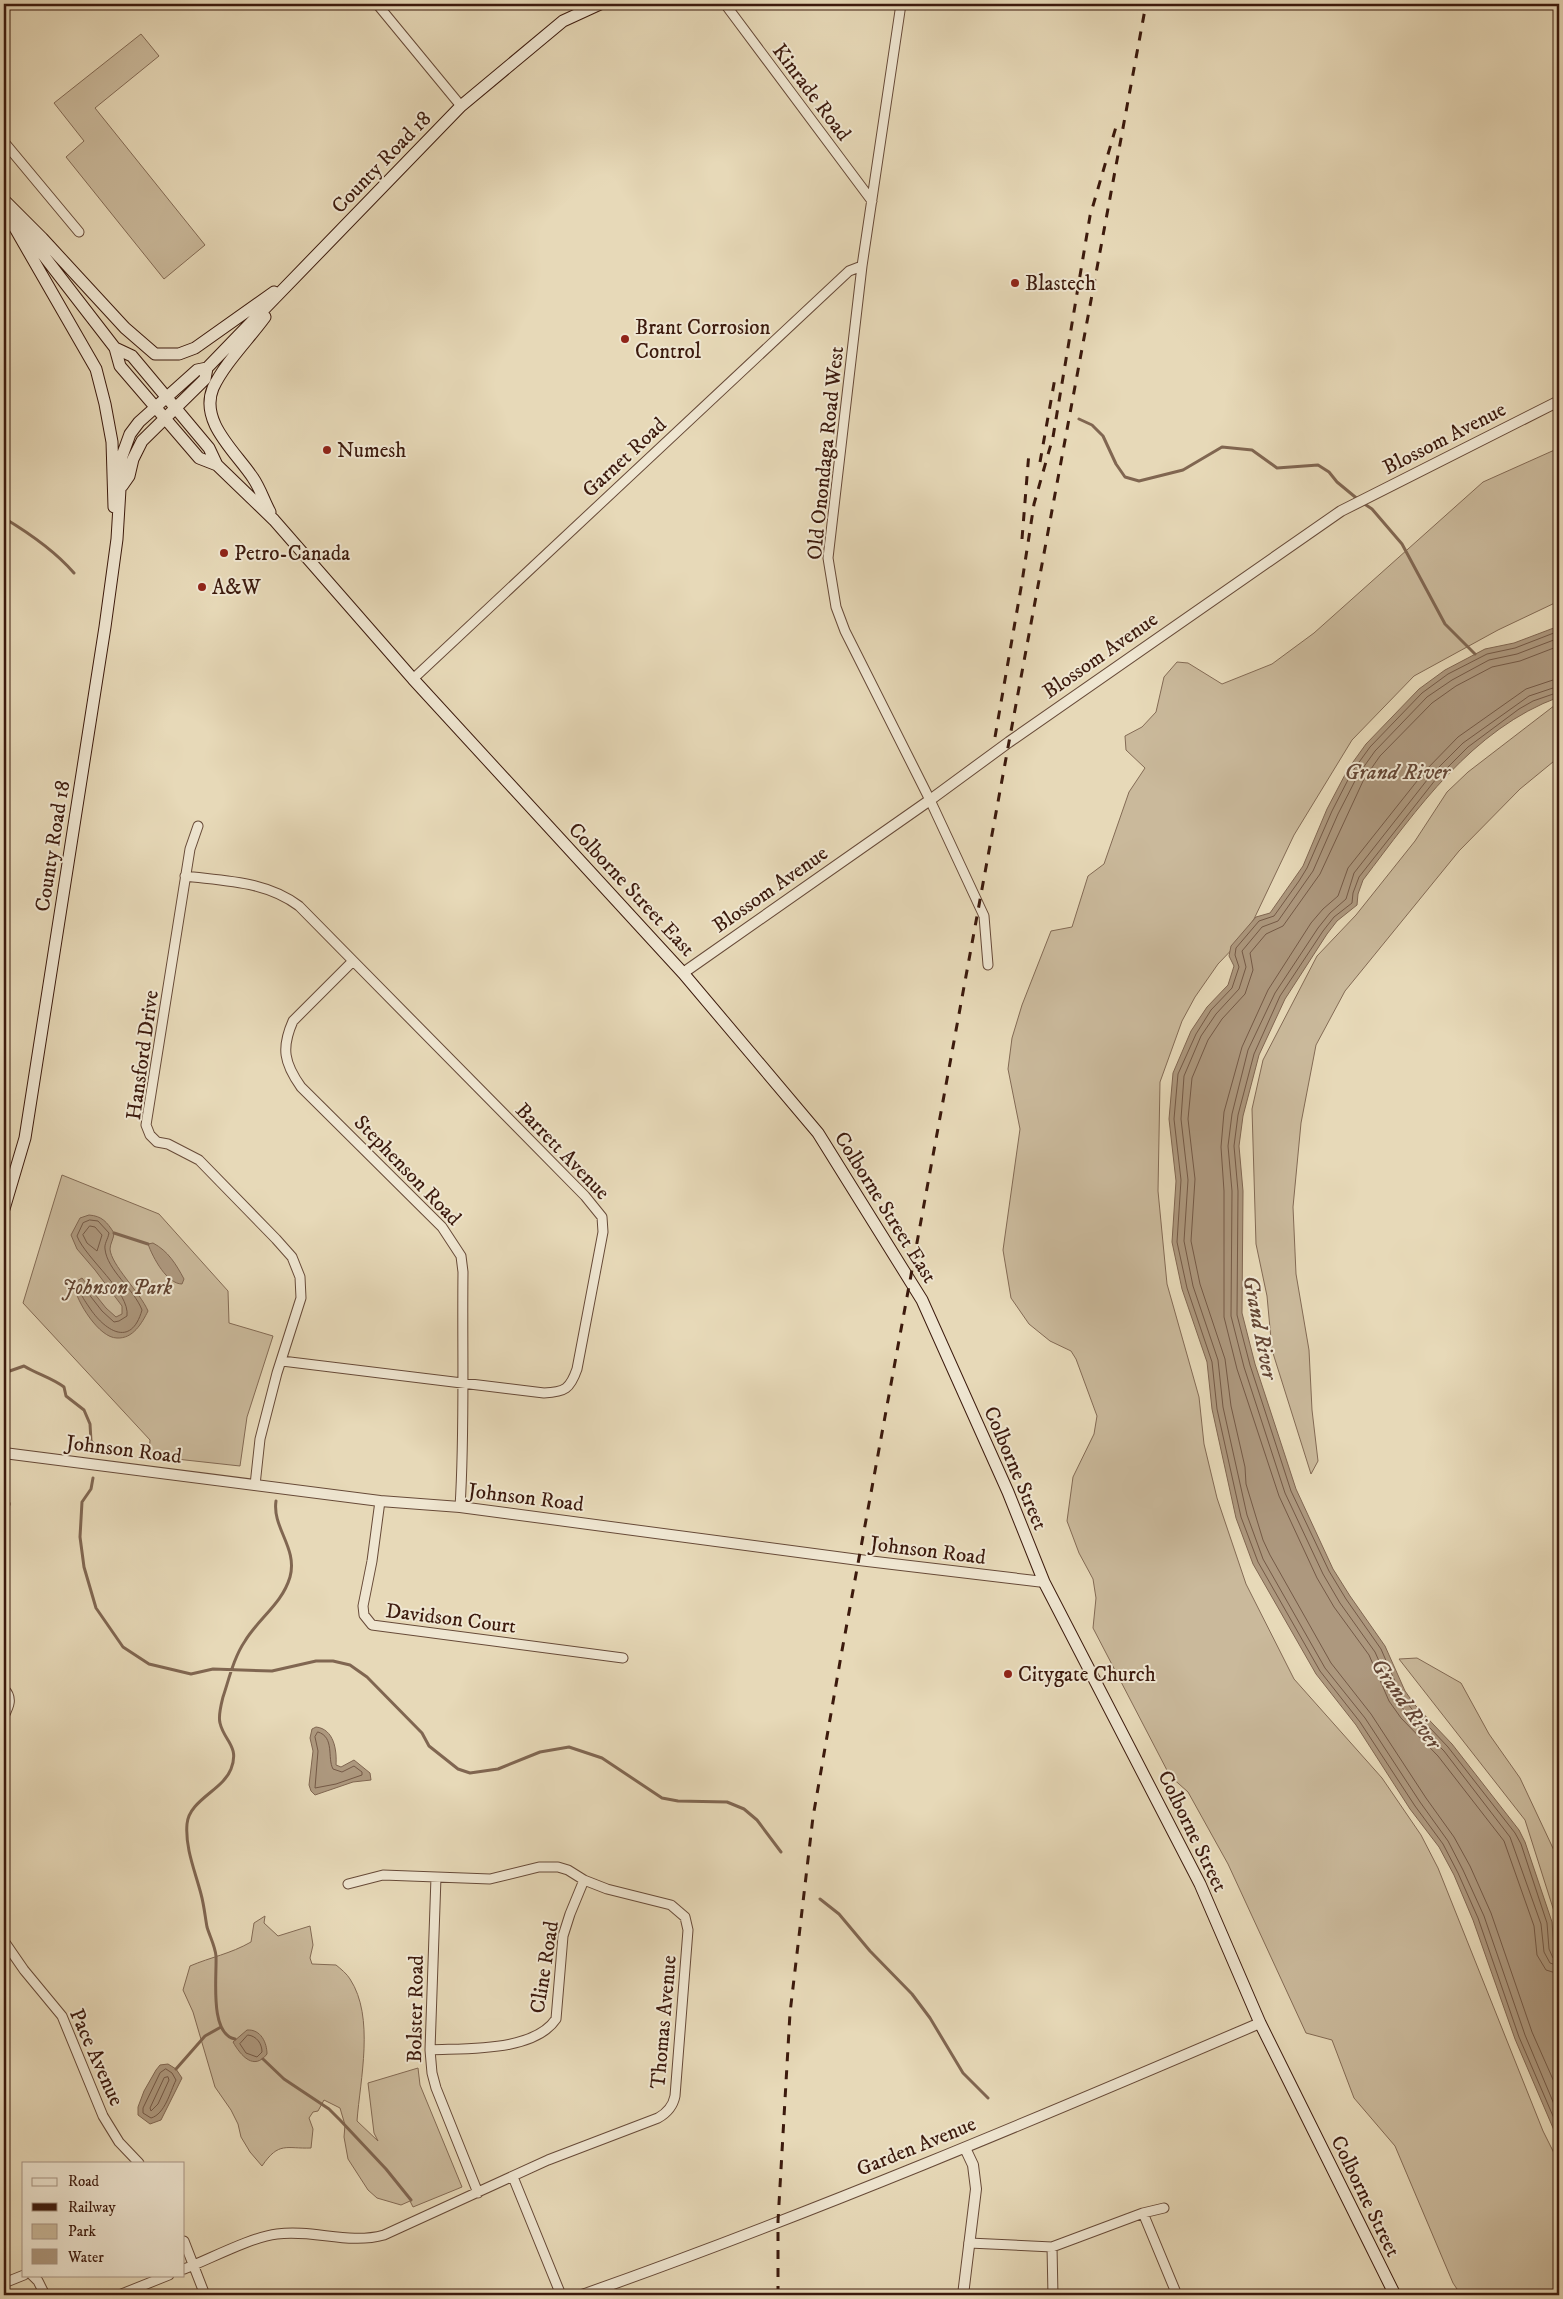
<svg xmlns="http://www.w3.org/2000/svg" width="1563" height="2299" viewBox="0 0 1563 2299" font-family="'IM FELL DW Pica',serif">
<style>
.green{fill:#cab99b;stroke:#836a54}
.water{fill:#ad987e;stroke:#806651}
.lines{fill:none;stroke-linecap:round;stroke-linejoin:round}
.shore{stroke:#745946;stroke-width:1}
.stream{stroke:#806651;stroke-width:3}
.minor-casing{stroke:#674a38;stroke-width:11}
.tertiary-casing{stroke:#674a38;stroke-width:12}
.secondary-casing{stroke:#3c1a0d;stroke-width:13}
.minor{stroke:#efe6d1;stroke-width:9}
.tertiary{stroke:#efe6d1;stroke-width:10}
.secondary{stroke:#efe6d1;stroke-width:11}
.rail{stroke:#3c1a0d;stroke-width:3;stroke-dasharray:9 9;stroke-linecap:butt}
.poi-dot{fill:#8f2418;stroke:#efe6d1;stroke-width:2}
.labels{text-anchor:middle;stroke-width:4;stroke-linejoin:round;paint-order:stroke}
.street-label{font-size:21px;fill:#3c1a0d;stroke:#efe6d1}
.poi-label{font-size:21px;fill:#3c1a0d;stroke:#efe6d1;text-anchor:start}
.park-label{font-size:21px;font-style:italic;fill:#604230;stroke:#efe6d1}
.water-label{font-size:22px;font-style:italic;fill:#644635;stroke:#efe6d1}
</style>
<rect width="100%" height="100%" fill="#e7d9b8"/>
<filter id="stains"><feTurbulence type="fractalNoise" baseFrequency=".004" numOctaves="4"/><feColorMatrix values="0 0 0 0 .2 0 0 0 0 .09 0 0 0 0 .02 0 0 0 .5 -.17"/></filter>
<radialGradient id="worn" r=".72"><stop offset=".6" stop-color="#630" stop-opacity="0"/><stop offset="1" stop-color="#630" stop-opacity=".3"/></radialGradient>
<path class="green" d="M 141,34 L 159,56 L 95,108 L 205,245 L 164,279 L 66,157 L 84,141 L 54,103 Z
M 1559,448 L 1559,601 L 1498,630 L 1414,676 L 1352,740 L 1294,835 L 1254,919 L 1240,941 L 1218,964 L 1195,997 L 1182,1021 L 1160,1082 L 1158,1191 L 1167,1284 L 1199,1397 L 1204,1444 L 1217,1498 L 1246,1584 L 1294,1679 L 1382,1778 L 1421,1835 L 1438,1868 L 1543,2131 L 1559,2163 L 1559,2295 L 1461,2295 L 1453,2283 L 1395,2146 L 1354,2098 L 1332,2040 L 1306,2033 L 1228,1864 L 1188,1792 L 1170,1776 L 1093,1628 L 1096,1598 L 1093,1579 L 1079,1553 L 1067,1521 L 1073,1477 L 1094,1434 L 1097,1416 L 1076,1359 L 1071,1351 L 1050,1341 L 1029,1324 L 1011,1298 L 1003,1250 L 1020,1129 L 1008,1069 L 1012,1038 L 1022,1005 L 1051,931 L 1072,927 L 1088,876 L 1104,864 L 1129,792 L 1145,768 L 1126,750 L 1125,736 L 1142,727 L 1156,712 L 1164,677 L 1177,662 L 1188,663 L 1222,684 L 1272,664 L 1314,633 L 1483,482 Z
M 1559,702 L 1559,757 L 1520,789 L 1459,851 L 1345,991 L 1316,1045 L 1301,1123 L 1293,1207 L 1296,1274 L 1309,1350 L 1312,1410 L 1318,1461 L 1311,1474 L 1272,1350 L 1267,1296 L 1256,1244 L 1252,1109 L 1263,1060 L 1317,956 L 1356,915 L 1415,841 L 1447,792 L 1468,772 Z
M 62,1175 L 159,1214 L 228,1291 L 229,1323 L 273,1336 L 247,1417 L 240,1466 L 149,1456 L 150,1440 L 23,1303 Z
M 1417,1658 L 1461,1683 L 1489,1734 L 1520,1778 L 1559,1861 L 1559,1927 L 1525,1820 L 1399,1659 Z
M 265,1916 L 264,1923 L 278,1936 L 310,1926 L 313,1945 L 310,1958 L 312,1964 L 336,1965 C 341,1969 347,1974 350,1979 C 375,2017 360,2080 357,2121 L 378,2141 L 374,2133 L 368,2083 L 418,2068 L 420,2085 L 462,2187 L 413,2207 L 410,2201 L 401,2205 L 377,2198 L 368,2190 L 348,2159 L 344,2137 L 345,2125 L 340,2108 L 324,2100 L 318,2111 L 313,2112 L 309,2118 L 313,2129 L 311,2148 C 286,2149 279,2141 262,2166 L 250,2152 L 241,2137 L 238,2124 L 231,2110 L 215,2087 L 193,2012 L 183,1990 L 190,1966 C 211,1957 230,1954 251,1942 L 254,1923 Z"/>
<path class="water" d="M 1559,626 L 1559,697 C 1472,729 1417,809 1363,880 L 1358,894 L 1357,905 L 1337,921 L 1327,934 L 1285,999 L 1259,1055 L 1243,1116 L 1239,1146 L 1243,1191 L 1242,1313 L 1255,1364 L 1296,1489 L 1333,1569 L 1350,1596 L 1385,1646 L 1405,1691 L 1415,1705 L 1452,1744 L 1519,1830 L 1525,1842 L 1552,1922 L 1554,1949 L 1559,1960 L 1559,2142 L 1515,2039 L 1473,1920 L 1454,1875 L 1439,1847 L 1410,1809 L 1356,1725 L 1316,1674 L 1253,1564 L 1236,1518 L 1212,1409 L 1207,1362 L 1182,1289 L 1172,1242 L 1176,1181 L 1169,1119 L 1173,1073 L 1191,1031 L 1207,1007 L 1228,985 L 1234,966 L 1229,956 L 1231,946 L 1256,917 L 1270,913 L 1303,866 L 1327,809 L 1348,769 L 1366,744 L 1419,689 L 1445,670 L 1485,649 L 1514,643 Z
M 89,1215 C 102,1216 107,1222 114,1233 C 114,1238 110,1244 110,1249 C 111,1265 140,1292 148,1311 C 142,1323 133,1339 117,1338 C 99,1338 77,1302 74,1286 L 77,1281 L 82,1278 L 106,1308 L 116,1317 L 122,1314 L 122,1306 L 95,1270 L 77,1249 L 71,1235 L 80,1218 Z
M 153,1243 C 168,1251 176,1264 184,1279 L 182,1284 C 167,1284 153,1258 148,1244 Z
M 316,1727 C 334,1729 337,1750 336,1765 L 341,1767 L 354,1760 L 370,1773 L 371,1780 L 353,1782 L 315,1795 L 311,1791 L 309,1785 L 313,1751 L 310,1738 L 312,1729 Z
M 247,2030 C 261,2029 267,2043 267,2054 C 254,2071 241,2056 233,2042 Z
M 168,2064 L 176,2069 L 182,2078 L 161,2120 L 150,2124 L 138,2115 L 138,2107 L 144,2091 L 156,2070 L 160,2065 Z"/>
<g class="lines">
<path class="shore" d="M 1559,631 L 1515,648 L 1487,654 L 1448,674 L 1422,693 L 1370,747 L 1352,772 L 1332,811 L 1307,868 L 1299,881 L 1274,916 L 1259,921 L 1236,948 L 1235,955 L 1239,967 L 1232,988 L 1211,1010 L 1196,1034 L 1178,1074 L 1174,1119 L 1181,1180 L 1177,1242 L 1187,1288 L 1212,1362 L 1217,1409 L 1241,1517 L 1258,1562 L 1320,1671 L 1360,1722 L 1415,1806 L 1443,1844 L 1458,1873 L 1478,1918 L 1519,2037 L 1559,2130
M 1559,638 L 1517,654 L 1489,660 L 1452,680 L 1427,697 L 1375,751 L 1358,775 L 1338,814 L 1313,871 L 1278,921 L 1262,927 L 1242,951 L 1246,967 L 1239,989 L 1216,1014 L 1201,1036 L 1184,1076 L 1181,1119 L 1188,1180 L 1184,1241 L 1193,1286 L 1218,1360 L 1223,1407 L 1247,1515 L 1263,1559 L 1325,1668 L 1365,1718 L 1420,1802 L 1448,1841 L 1463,1870 L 1484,1916 L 1525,2035 L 1559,2116
M 1559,646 L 1520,661 L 1492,667 L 1456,686 L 1432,703 L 1380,756 L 1364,779 L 1320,874 L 1283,926 L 1266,934 L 1250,953 L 1253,970 L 1245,994 L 1222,1019 L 1208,1040 L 1192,1078 L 1188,1119 L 1195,1179 L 1191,1241 L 1200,1284 L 1225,1359 L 1231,1406 L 1245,1467 L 1246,1484 L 1263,1540 L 1270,1555 L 1331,1663 L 1371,1714 L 1426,1798 L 1454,1837 L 1470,1866 L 1491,1913 L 1532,2032 L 1559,2093
M 1559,678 L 1526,689 L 1458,737 L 1425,771 L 1348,868 L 1338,896 L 1323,909 L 1311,923 L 1268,990 L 1242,1047 L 1224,1112 L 1221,1147 L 1224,1191 L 1224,1317 L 1237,1369 L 1279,1496 L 1317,1578 L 1334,1607 L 1369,1655 L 1389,1701 L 1401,1718 L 1438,1756 L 1504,1841 L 1534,1926 L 1537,1955 L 1546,1970 L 1559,1974
M 1559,686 L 1529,696 L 1463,743 L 1431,775 L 1354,873 L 1346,899 L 1330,913 L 1318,928 L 1275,993 L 1248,1050 L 1232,1114 L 1228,1146 L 1232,1191 L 1231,1316 L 1244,1367 L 1285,1493 L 1323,1574 L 1340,1603 L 1375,1652 L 1395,1697 L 1406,1713 L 1444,1751 L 1510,1837 L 1541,1924 L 1544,1952 L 1550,1963 L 1559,1966
M 1559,692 L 1533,701 L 1519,709 L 1468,747 L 1436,779 L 1359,877 L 1353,893 L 1352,903 L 1334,917 L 1323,931 L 1280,996 L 1254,1054 L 1238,1115 L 1234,1146 L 1238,1191 L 1237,1315 L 1250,1365 L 1291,1491 L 1329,1571 L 1346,1599 L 1381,1649 L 1400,1693 L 1411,1708 L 1448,1747 L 1515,1833 L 1521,1844 L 1547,1923 L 1549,1949 L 1553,1958 L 1559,1960
M 90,1220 L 98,1221 L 109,1233 C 108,1239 104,1244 105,1249 C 107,1270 134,1289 142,1310 C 131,1349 104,1330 89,1307 C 85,1301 81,1296 80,1289 L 84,1288 L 102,1311 L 114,1322 L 119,1321 L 127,1316 C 130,1292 86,1259 77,1236 L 83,1223 Z
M 90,1226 L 95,1227 L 102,1235 L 97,1251 L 87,1243 L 83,1235 Z
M 318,1732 C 335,1737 327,1758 333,1769 L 342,1772 L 354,1766 L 362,1772 L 362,1775 L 336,1784 L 315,1788 L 318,1751 L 315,1737 Z
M 248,2035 C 257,2036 262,2044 262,2052 L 257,2057 L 246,2053 L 240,2044 Z
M 166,2069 L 172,2073 L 176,2080 C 170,2092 165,2114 151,2118 L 143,2113 L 143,2108 L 160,2073 Z
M 168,2077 L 169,2080 L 158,2104 L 151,2111 L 150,2108 L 164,2078 Z"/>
<path class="stream" d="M 1079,419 L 1092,425 L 1103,436 L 1116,464 L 1125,477 L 1139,481 L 1183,470 L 1222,447 L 1252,450 L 1277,468 L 1318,465 L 1329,472 L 1337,482 L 1360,501 L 1372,509 L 1402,544 L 1445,624 L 1475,654
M 4,518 C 29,533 55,551 74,573
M 4,806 L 8,806
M 114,1233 L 148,1244
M 4,1373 L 24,1366 C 37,1374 52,1378 64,1387 L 66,1396 L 84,1410 L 90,1424 L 91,1441 L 97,1447 L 98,1451
M 93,1478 L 91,1489 L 82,1502 L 80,1537 L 84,1567 L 96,1608 L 123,1647 L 149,1664 L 191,1674 L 213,1669 L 272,1671 L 316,1661 L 333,1661 L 350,1665 L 367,1677 L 422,1733 L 429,1746 L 458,1769 L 470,1773 L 498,1769 L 540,1752 L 569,1747 L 602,1758 L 662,1798 L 678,1801 L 727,1802 L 744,1809 L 757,1820 L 781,1852
M 820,1899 L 839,1914 L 870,1951 L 912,1994 L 930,2018 L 963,2073 L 988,2098
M 235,2039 C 209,2034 217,1976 216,1956 C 215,1946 210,1937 207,1927 C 205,1916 204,1905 201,1894 C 195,1871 185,1848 187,1824 C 189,1800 223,1790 231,1769 C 240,1746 224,1741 220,1723 C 218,1716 221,1705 223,1697 C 229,1679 234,1657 245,1641 C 259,1618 282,1604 290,1577 C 298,1548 272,1528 276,1501
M 263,2059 L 284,2079 L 329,2109 L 340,2120 L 386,2169 L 411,2200
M 176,2069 L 205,2036 L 221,2027"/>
<g class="minor-casing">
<path id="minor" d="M 377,4 L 461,106
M 725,4 L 872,201
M 901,4 L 862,266 L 828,558 L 836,607 L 845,631 L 930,800 L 984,916 L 988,965
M 4,142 L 79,232
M 413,679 L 849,271 L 862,266
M 198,826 L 190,849 L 146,1125 L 150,1135 L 157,1142 L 168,1144 L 199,1160 L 276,1239 L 292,1257 L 300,1277 L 301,1298 L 277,1373 L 260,1439 L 255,1485
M 185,876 C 225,881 266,881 299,906 L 585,1196 L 602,1217 L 603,1232 L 577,1369 C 570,1389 565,1392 544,1393 L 282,1361
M 353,961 L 293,1021 C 281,1048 284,1063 301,1087 L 442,1227 L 461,1256 L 463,1272 C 462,1351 465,1429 460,1507
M 380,1501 L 372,1561 L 363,1606 L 364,1615 L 372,1625 L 623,1658
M 4,1505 L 5,1504
M 4,1689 C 13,1698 9,1706 4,1716
M 436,1877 L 430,2050 L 432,2073 L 436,2088 L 478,2193
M 4,1941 L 24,1970 L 62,2016 L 103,2116 L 119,2142 L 139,2163
M 430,2050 C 466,2048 534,2052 556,2019 L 563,1936 L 570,1914 L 584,1880
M 513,2177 L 561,2295
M 1143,2213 L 1177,2295
M 184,2241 L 205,2295
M 969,2243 L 1052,2247 L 1143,2213 L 1164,2208
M 1052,2247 L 1053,2295
M 184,2269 C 210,2259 251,2237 277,2234 C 314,2229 348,2245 384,2235 L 548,2160 L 658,2118 C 667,2113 673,2106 675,2096 L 688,1930 L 685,1917 L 671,1905 L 607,1889 L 584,1880 L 568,1870 L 558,1867 L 539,1867 L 490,1879 L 383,1875 L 348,1884
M 32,2275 L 38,2281 L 45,2295
M 4,2283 L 24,2275
M 119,2295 L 169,2275"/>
</g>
<g class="tertiary-casing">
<path id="tertiary" d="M 683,973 L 930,800 L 1009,742 L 1341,511 L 1559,401
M 4,1453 L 380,1501 L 460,1507 L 859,1560 L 1044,1582
M 582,2295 C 811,2214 1036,2119 1260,2023
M 963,2295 L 976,2189 L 973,2165 L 965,2148"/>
</g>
<g class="secondary-casing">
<path id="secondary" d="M 4,200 L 42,238 L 125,328 L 155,354 L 179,354 L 195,348 L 274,292
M 4,209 L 96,369 L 105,404 L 112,442 L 114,507
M 20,225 L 115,348 L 120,366 L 199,458 L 217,465
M 265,317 C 249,339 224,364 213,388 C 199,422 236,452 253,478 C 260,488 264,501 270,512
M 115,348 L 132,356 L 209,448 L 217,465 L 274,520 L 413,679 L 683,973 L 818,1133 L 922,1300 L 1008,1492 L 1044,1582 L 1200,1884 L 1260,2023 L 1395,2295
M 122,486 L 129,476 L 133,459 L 142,441 L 205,379 L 207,368 L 461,106 L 563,21 L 600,4
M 4,1209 L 25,1138 L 105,627 L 117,539 L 122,456 L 130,434 L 139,422 L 197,370 L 207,368"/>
</g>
<use href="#minor" class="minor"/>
<use href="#tertiary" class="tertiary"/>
<use href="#secondary" class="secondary"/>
<path class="rail" d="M 1040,462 L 1055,378
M 1022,539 L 1029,452
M 995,737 L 1022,582 L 1034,504 L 1053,437 L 1090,216 L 1118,120
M 778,2295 L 778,2221 L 790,2013 L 813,1817 L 841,1656 L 1009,742 L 1146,4"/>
</g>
<g class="poi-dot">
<circle cx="1015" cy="283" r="5"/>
<circle cx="625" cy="339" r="5"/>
<circle cx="327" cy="450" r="5"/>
<circle cx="224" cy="553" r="5"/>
<circle cx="202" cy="587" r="5"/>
<circle cx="1008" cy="1674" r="5"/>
</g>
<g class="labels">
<g class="street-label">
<text transform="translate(812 92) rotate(53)" y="7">Kinrade Road</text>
<text transform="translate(381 162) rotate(-46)" y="7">County Road 18</text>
<text transform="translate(1444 438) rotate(-27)" y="7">Blossom Avenue</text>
<text transform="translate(825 453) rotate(-84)" y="7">Old Onondaga Road West</text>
<text transform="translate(624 457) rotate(-43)" y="7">Garnet Road</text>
<text transform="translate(1100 655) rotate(-35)" y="7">Blossom Avenue</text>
<text transform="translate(52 846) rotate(-81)" y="7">County Road 18</text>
<text transform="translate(632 889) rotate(47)" y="7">Colborne Street East</text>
<text transform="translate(770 889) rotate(-35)" y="7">Blossom Avenue</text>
<text transform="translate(142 1055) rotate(-82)" y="7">Hansford Drive</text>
<text transform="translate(563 1151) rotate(46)" y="7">Barrett Avenue</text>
<text transform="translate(408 1170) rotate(46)" y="7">Stephenson Road</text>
<text transform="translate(886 1207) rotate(58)" y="7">Colborne Street East</text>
<text transform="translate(124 1449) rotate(7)" y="7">Johnson Road</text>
<text transform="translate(1016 1468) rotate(67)" y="7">Colborne Street</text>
<text transform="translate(526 1497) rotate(7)" y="7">Johnson Road</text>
<text transform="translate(928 1550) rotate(7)" y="7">Johnson Road</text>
<text transform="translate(451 1618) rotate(7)" y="7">Davidson Court</text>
<text transform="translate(1193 1831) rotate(64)" y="7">Colborne Street</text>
<text transform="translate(544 1967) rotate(-81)" y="7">Cline Road</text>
<text transform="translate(415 2009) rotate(-89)" y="7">Bolster Road</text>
<text transform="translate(663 2022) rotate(-85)" y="7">Thomas Avenue</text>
<text transform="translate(97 2057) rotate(66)" y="7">Pace Avenue</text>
<text transform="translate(916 2146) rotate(-22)" y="7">Garden Avenue</text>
<text transform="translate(1366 2196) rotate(64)" y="7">Colborne Street</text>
</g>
<g class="poi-label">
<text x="1025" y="290">Blastech</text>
<text x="635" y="334">Brant Corrosion<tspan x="635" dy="24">Control</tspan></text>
<text x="337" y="457">Numesh</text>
<text x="234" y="560">Petro-Canada</text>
<text x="212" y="594">A&amp;W</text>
<text x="1018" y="1681">Citygate Church</text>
</g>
<g class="park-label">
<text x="117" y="1294">Johnson Park</text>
</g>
<g class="water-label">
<text x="1397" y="779">Grand River</text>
<text transform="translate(1261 1327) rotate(79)" y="8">Grand River</text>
<text transform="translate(1407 1703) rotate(55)" y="8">Grand River</text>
</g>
</g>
<rect width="1563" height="2299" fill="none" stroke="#e7d9b8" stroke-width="20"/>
<rect x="5" y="5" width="1553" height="2289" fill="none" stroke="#3c1a0d" stroke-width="2.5"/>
<rect x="10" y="10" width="1543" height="2279" fill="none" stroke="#3c1a0d"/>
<rect x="22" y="2162" width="162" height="115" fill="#efe6d1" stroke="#a79483"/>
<rect x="32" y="2178" width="25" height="8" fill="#efe6d1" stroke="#a79483"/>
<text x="68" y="2186" font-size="15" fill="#3c1a0d">Road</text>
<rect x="32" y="2203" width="25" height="8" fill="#3c1a0d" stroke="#a79483"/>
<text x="68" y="2212" font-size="15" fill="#3c1a0d">Railway</text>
<rect x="32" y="2224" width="25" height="15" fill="#cab99b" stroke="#a79483"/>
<text x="68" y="2236" font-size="15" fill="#3c1a0d">Park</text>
<rect x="32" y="2249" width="25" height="15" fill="#ad987e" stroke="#a79483"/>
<text x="68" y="2262" font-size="15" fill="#3c1a0d">Water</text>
<rect width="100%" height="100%" filter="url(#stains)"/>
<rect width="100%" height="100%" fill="url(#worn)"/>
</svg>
